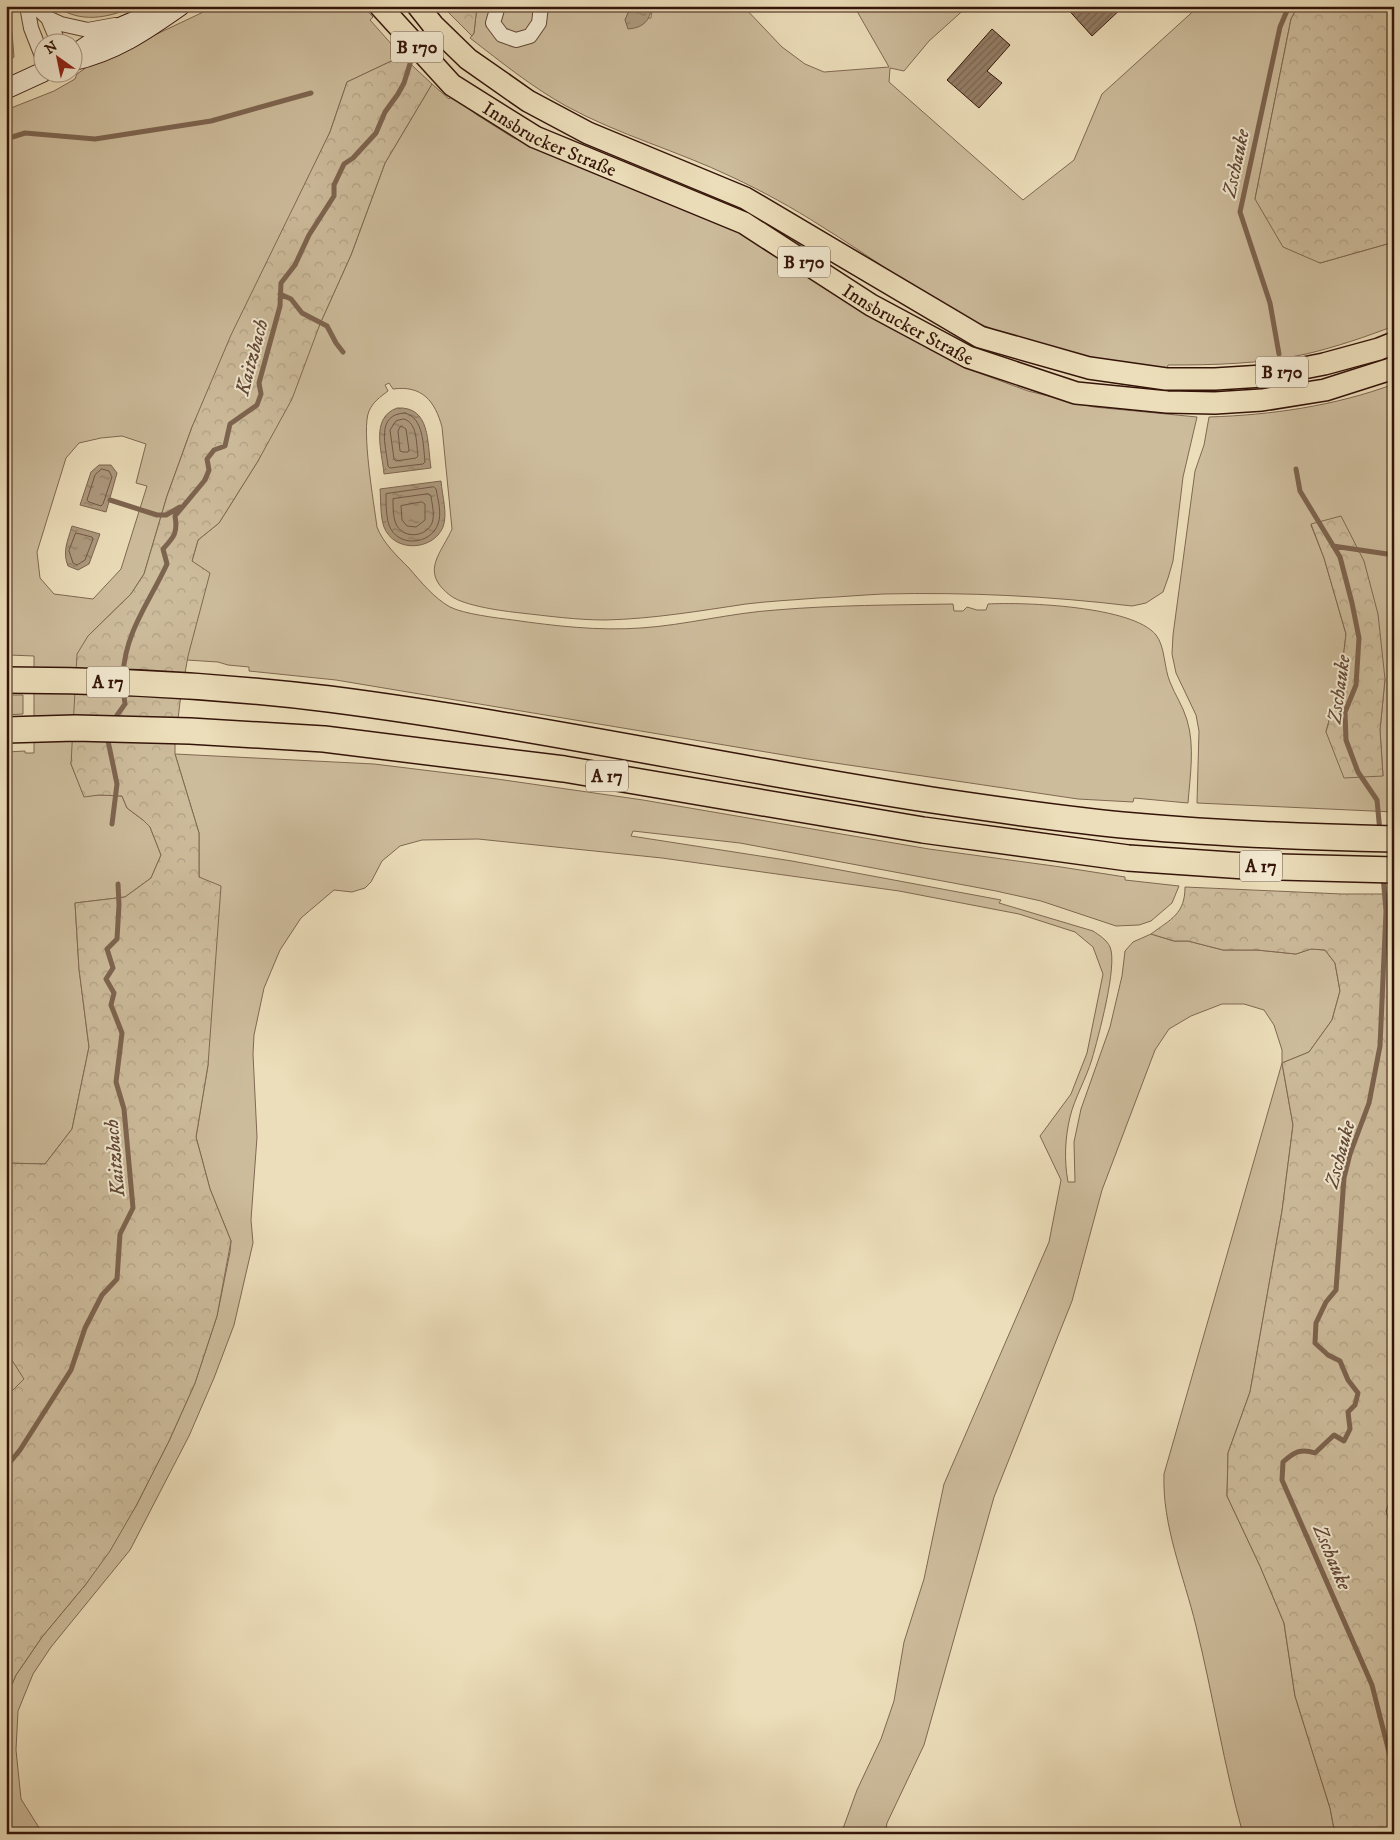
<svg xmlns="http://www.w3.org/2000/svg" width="1400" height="1840" viewBox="0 0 1400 1840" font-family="'IM FELL DW Pica',serif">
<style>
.green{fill:#cdbc9c;stroke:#806852;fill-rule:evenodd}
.forest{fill:url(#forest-crowns);stroke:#806852}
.water{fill:url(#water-ripples);stroke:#7d644f}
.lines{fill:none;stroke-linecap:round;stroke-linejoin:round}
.shore{stroke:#705644;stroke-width:1}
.stream{stroke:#7d644f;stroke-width:5}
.building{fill:url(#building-hatch);stroke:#341409}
.minor-casing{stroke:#624635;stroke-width:16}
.secondary-casing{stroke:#341409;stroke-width:21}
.primary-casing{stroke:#341409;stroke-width:24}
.motorway-casing{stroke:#341409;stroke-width:28}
.minor{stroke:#f3ead2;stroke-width:14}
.secondary{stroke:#f3ead2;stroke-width:19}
.primary{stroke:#ecdeba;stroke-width:21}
.motorway{stroke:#ecdeba;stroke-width:25}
.labels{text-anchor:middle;stroke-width:4;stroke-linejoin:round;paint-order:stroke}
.shield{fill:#f3ead2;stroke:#6d5445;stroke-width:1}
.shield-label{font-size:18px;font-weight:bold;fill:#341409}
.street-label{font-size:19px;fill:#341409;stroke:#f3ead2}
.water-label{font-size:20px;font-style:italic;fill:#644938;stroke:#f3ead2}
</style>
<defs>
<pattern id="forest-crowns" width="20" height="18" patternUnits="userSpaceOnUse" patternTransform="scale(1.25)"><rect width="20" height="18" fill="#cdbc9c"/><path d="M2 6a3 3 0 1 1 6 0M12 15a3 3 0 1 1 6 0" fill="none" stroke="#b1a185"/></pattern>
<pattern id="water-ripples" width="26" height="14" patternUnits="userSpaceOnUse" patternTransform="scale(1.25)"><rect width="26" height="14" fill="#ad997e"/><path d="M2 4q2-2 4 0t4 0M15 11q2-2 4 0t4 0" fill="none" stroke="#8e7c65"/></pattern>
<pattern id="building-hatch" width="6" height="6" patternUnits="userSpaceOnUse" patternTransform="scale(1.25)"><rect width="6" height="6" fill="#947d65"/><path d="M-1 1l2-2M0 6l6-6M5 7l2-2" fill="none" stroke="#7a6551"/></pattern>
</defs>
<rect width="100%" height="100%" fill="#ecdeba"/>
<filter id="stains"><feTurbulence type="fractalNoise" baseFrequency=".004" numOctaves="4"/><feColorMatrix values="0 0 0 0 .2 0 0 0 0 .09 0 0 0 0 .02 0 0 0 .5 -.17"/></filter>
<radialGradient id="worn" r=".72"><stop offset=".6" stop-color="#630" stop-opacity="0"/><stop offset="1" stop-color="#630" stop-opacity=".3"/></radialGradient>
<path class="green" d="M 56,6 L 135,6 C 109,18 80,24 56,6 Z
M 216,6 L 363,6 L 373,17 L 370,20 L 402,56 L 347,82 L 330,132 L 192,427 L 167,496 L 144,574 L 131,594 L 88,636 L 71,764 L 84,796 L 99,795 L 122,796 L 127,808 L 143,820 L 150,827 L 161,855 L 151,878 L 125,897 L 75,903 L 79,969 L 89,1047 L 72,1129 L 45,1164 L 6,1163 L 6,748 L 7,752 L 25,751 L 25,753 L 34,753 L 34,656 L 9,655 L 11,658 L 6,658 L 6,110 L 54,91 L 75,79 L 77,74 L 87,67 ZM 122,436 L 146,444 L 136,483 L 147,486 L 121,569 L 93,599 L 54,594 L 40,578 L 37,552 L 66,458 L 79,443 L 101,438 Z
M 477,6 L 583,6 L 590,9 L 606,10 L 608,6 L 631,6 L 625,20 L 651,18 L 652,6 L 743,6 L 782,47 L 805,64 L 824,72 L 889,67 L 854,6 L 968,6 L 929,41 L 904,71 L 890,68 L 889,82 L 1023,200 L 1074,160 L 1102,94 L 1199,6 L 1298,6 L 1291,19 L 1255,199 L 1320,263 L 1394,242 L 1394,326 C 1365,337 1336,347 1306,354 C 1261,364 1214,365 1168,365 L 1167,369 C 1097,360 1024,348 960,314 C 912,288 868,255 821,226 C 793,208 762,191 732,177 C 678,151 619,135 566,106 C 532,87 501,62 470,38 L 474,33 Z
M 432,84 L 449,99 L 452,96 L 477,115 L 512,137 L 560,159 L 741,233 L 885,324 L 971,370 L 1028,391 L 1094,407 L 1197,417 L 1183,477 L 1173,561 L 1168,578 L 1163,592 L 1146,603 L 1132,606 C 1049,596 967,592 883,594 C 862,595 840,597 818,598 C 794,600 770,601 746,604 C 699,611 652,619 605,620 C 577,620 548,616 521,613 C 502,611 465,606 451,596 C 419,572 441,554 452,529 L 442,427 C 435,401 422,385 393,389 L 389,383 L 385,385 L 388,391 C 380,397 373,402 369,411 C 361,429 374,504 377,527 C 383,543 397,556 409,568 C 421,582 434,598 450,607 C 464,614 497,618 513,620 C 555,626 598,631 641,628 C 686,625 730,613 776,610 C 835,605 894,605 953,604 L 954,611 L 963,611 L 967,607 L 977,610 L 986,610 L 988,604 C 1024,602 1133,606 1156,635 C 1165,646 1164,668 1170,682 C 1175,695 1183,706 1187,720 C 1195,746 1190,776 1188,803 L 1134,798 L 1133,802 L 1078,799 L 808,759 L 336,680 L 249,671 L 249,667 L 228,665 L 218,662 L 187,660 L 192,561 L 198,540 L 219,523 L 258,461 L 351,255 L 385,163 Z
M 1394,384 L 1394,812 L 1197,803 L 1199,731 L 1196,715 L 1176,673 L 1172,654 L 1173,635 L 1195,471 L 1204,445 L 1209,417 C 1271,415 1335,406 1394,384 ZM 1311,525 L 1385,679 L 1380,730 L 1383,776 L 1326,732 L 1341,676 L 1346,634 L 1324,558 Z
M 6,695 L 23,695 L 23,714 L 6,715 Z
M 175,754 L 374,764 L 497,779 L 643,800 L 929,849 L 1061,867 L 1125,877 L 1125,880 L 1179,886 L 1172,903 L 1151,921 L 1139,925 L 1116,926 L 1041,901 L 996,891 L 740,843 L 633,831 L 631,836 L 792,861 L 1001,900 L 999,903 L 1093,931 C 1099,935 1107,940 1110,947 C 1118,965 1098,1038 1092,1059 C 1086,1079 1075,1097 1070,1117 C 1065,1138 1064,1160 1068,1182 L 1075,1182 L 1074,1142 L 1081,1109 L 1110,1027 L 1122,976 L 1125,951 L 1133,942 L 1151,934 L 1174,941 L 1188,941 L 1223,950 L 1257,950 L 1296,954 L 1311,949 L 1325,950 L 1335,963 L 1340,991 L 1332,1020 L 1309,1052 L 1282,1063 L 1293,1125 L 1282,1211 L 1250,1392 L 1228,1453 L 1227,1496 L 1260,1566 L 1284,1623 L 1295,1696 L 1330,1808 L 1335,1834 L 1243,1834 C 1224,1766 1213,1695 1196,1626 C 1184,1576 1162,1526 1164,1474 L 1282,1063 L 1282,1050 L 1274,1025 L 1264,1010 L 1244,1004 L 1222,1004 L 1191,1016 L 1169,1029 L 1155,1050 L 1102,1190 L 1072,1301 L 994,1497 L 924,1745 L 887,1823 L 885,1834 L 841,1834 L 857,1790 L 881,1739 L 894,1701 L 904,1642 L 924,1579 L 944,1484 L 1049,1242 L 1061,1180 L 1040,1136 L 1071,1094 L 1087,1053 L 1103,974 L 1093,947 L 1075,932 L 1019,914 L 899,891 L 662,858 L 478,839 L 422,840 L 400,846 L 382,861 L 371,882 L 365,888 L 352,892 L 334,890 L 301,918 L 280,950 L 264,988 L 254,1035 L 253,1054 L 257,1137 L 251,1220 L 253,1243 L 234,1325 L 214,1378 L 189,1436 L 130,1550 L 51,1647 L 33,1674 L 18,1711 L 16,1750 L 21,1799 L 43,1834 L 6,1834 L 6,1698 L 16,1675 L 42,1637 L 86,1584 L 136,1506 L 169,1441 L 195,1383 L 217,1316 L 230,1252 L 231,1241 L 210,1189 L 196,1137 L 208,1065 L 199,878 L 199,833 Z
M 6,1351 L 25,1379 L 6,1397 Z
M 1394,1488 L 1394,1536 L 1386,1511 Z"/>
<path class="forest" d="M 442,6 L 477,6 L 474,33 L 472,36 Z
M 1298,6 L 1394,6 L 1394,242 L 1320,263 L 1283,247 L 1255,199 L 1291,19 Z
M 6,13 L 12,33 L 14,57 L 6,64 Z
M 402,56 L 432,84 L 385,163 L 351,255 L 320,324 L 292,399 L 258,461 L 219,523 L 198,540 L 192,561 L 210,573 L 188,656 L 180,702 L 175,745 L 175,754 L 199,833 L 199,877 L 221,886 L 208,1065 L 196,1137 L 210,1189 L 231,1241 L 217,1316 L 195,1383 L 169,1441 L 136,1506 L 110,1551 L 86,1584 L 42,1637 L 16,1675 L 6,1698 L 6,1397 L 24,1379 L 6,1351 L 6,1163 L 45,1164 L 72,1129 L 89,1047 L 79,969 L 75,903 L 125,897 L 151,878 L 161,855 L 150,827 L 143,820 L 127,808 L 122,796 L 99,795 L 84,797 L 71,764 L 77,654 L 88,636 L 131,594 L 144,574 L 167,496 L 192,427 L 231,335 L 330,132 L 347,82 Z
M 1341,516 L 1364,561 L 1378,614 L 1385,679 L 1380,730 L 1383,776 L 1344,778 L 1326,732 L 1341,676 L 1346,634 L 1324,558 L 1311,524 Z
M 1185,887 L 1342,894 L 1394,894 L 1394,1488 L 1386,1511 L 1394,1536 L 1394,1834 L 1335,1834 L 1330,1808 L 1295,1696 L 1284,1623 L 1260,1566 L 1227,1496 L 1228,1453 L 1250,1392 L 1282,1211 L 1293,1125 L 1282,1063 L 1309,1052 L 1332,1020 L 1340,991 L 1335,963 L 1325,950 L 1311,949 L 1296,954 L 1257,950 L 1223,950 L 1188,941 L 1174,941 L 1151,934 C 1171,919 1185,914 1185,887 Z"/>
<path class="water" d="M 631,6 L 652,6 C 650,21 643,28 628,29 L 625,20 Z
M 397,408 C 431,406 427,443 431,468 L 384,474 C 382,451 370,418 397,408 Z
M 99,465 L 111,465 L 117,473 L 106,512 L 80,505 L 91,472 Z
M 441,481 C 442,495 448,514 443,527 C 433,551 394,553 384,527 C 380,516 381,500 380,489 Z
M 72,526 L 100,534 L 89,564 L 78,570 L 68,566 C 62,552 68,540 72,526 Z"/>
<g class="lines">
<path class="shore" d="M 405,413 C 424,418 423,445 425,462 L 423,464 L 390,468 L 388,466 C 386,446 375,414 405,413 Z
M 404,419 C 418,423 416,444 418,456 L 416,458 L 396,461 L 394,459 L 390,430 L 396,421 Z
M 403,427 L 406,429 L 409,450 L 408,452 L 403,452 L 400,451 L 398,431 L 400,427 Z
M 102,469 L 109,471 L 112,477 L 103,504 L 101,506 L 89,502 L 87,500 L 95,475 Z
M 434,487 L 436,489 C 438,500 442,513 438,524 C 431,545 397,548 389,525 C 386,516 386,503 386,494 Z
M 428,494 L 431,496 C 432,504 435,515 432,523 C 426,537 405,539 397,526 C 393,519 393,507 393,499 Z
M 422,502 L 425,504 L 425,520 L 416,527 L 407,526 L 402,520 L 401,506 Z
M 76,533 L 92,537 L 93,539 L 85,560 L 77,565 L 73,563 L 69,551 Z"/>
<path class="stream" d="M 6,139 L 25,133 L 95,139 L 211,121 L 311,93
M 280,294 L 291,299 L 302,313 L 327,326 L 336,343 L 343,352
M 1279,354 L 1270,303 L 1240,212 L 1280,27 L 1289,6
M 1296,469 L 1300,491 L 1340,557 L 1352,603 L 1359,638 L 1356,685 L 1345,712 L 1346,740 L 1358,772 L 1377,800 L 1380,832
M 110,500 L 157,515 L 166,515 L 180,507
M 1333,546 L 1394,555
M 123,675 C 125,632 150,601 167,564 L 163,549 C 174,537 178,533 175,516 L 205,480 L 209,470 L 207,459 L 214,450 L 225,446 L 230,424 L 257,405 L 261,394 L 259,383 L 280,306 L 281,283 L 295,265 L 309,235 L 334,196 L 334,185 L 344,164 L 353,158 L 376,133 L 385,112 L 398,94 L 404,83 L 414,51
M 113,721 L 125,704 L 123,688
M 107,736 L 117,784 L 112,824
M 1383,876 L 1386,911 L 1380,1046 L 1369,1103 L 1350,1154 L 1344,1178 L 1336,1290 L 1326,1302 L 1316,1323 L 1315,1343 L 1328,1355 L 1340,1361 L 1348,1380 L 1358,1393 L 1355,1405 L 1348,1412 L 1350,1429 L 1344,1441 L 1334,1435 L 1315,1453 C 1301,1448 1294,1452 1283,1462 L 1282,1480 L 1372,1685 L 1394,1772
M 6,1467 L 20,1450 L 71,1370 L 85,1328 L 102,1295 L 117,1279 L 120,1234 L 133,1208 L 124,1109 L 116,1082 L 122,1033 L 111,1005 L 114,993 L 106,979 L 113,968 L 107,949 L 117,939 L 119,905 L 118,884"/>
</g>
<path class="building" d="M 1065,6 L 1124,6 L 1092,36 Z
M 992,29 L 1010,45 L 987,71 L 1002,83 L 979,108 L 947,80 Z"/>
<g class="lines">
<g class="minor-casing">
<path id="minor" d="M 27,6 L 31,28 L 42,56
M 35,6 L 48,18 L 61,24 L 88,30 L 115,25
M 498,6 L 493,23 L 502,35 L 516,40 L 530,36 L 539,23 L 541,6
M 48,18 L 58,42"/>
</g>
<g class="secondary-casing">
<path id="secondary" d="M 72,57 C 99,35 130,22 162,11
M 72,61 C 114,52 146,30 180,6
M 6,89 L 43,72"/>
</g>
<g class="primary-casing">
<g id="primary">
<path id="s1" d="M 380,6 L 452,85 L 535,137 L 744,223 L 871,305 L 968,357 L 1076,393 L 1167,402 L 1215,403 L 1262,400 L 1325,390 L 1394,368"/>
<path d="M 418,6 L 433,25 L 468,59 L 528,101 L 588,133 L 745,198 L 980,337 L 1089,368 L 1166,379 L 1215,379 L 1263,376 L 1324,364 L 1379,349 L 1394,343"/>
</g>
</g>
<g class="motorway-casing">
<path id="motorway" d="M 6,680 C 114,680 222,686 329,699 C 531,725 731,769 932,800 C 999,810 1067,820 1134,826 C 1221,834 1307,837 1394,839
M 6,730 L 75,728 L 190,731 L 324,739 L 564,769 L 923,830 L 1128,858 L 1245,866 L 1394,870"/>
</g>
<use href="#minor" class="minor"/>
<use href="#secondary" class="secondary"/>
<use href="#primary" class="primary"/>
<use href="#motorway" class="motorway"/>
</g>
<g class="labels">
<g class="shield">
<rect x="391" y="31.5" width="52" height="31" rx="4"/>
<rect x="778" y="246.5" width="52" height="31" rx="4"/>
<rect x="1256" y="356.5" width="52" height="31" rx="4"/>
<rect x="87" y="666.5" width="42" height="31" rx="4"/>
<rect x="586" y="760.5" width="42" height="31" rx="4"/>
<rect x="1240" y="850.5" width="42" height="31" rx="4"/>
</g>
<g class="shield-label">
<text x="417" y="53">B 170</text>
<text x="804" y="268">B 170</text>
<text x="1282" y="378">B 170</text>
<text x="108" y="688">A 17</text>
<text x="607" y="782">A 17</text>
<text x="1261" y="872">A 17</text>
</g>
<g class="street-label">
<text dy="7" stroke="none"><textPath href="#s1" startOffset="219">Innsbrucker Straße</textPath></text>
<text dy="7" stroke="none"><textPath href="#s1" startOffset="624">Innsbrucker Straße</textPath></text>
</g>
<g class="water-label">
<text transform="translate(1235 163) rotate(-78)" y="7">Zschauke</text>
<text transform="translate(251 357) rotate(-75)" y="7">Kaitzbach</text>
<text transform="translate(1338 689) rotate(-82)" y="7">Zschauke</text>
<text transform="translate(1339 1154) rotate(-75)" y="7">Zschauke</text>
<text transform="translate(114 1158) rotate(-95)" y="7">Kaitzbach</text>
<text transform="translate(1333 1557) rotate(67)" y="7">Zschauke</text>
</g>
</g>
<rect width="1400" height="1840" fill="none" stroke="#ecdeba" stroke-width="25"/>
<rect x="8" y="8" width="1385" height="1825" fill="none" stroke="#341409" stroke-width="2.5"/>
<rect x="12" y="12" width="1375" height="1815" fill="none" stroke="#341409"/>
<g transform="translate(58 58) rotate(327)"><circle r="24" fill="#f3ead2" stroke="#a79482"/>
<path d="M0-4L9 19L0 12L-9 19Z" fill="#8f2418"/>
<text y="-8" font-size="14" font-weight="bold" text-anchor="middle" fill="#341409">N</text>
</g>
<rect width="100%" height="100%" filter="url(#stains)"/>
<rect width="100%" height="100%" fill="url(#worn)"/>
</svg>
